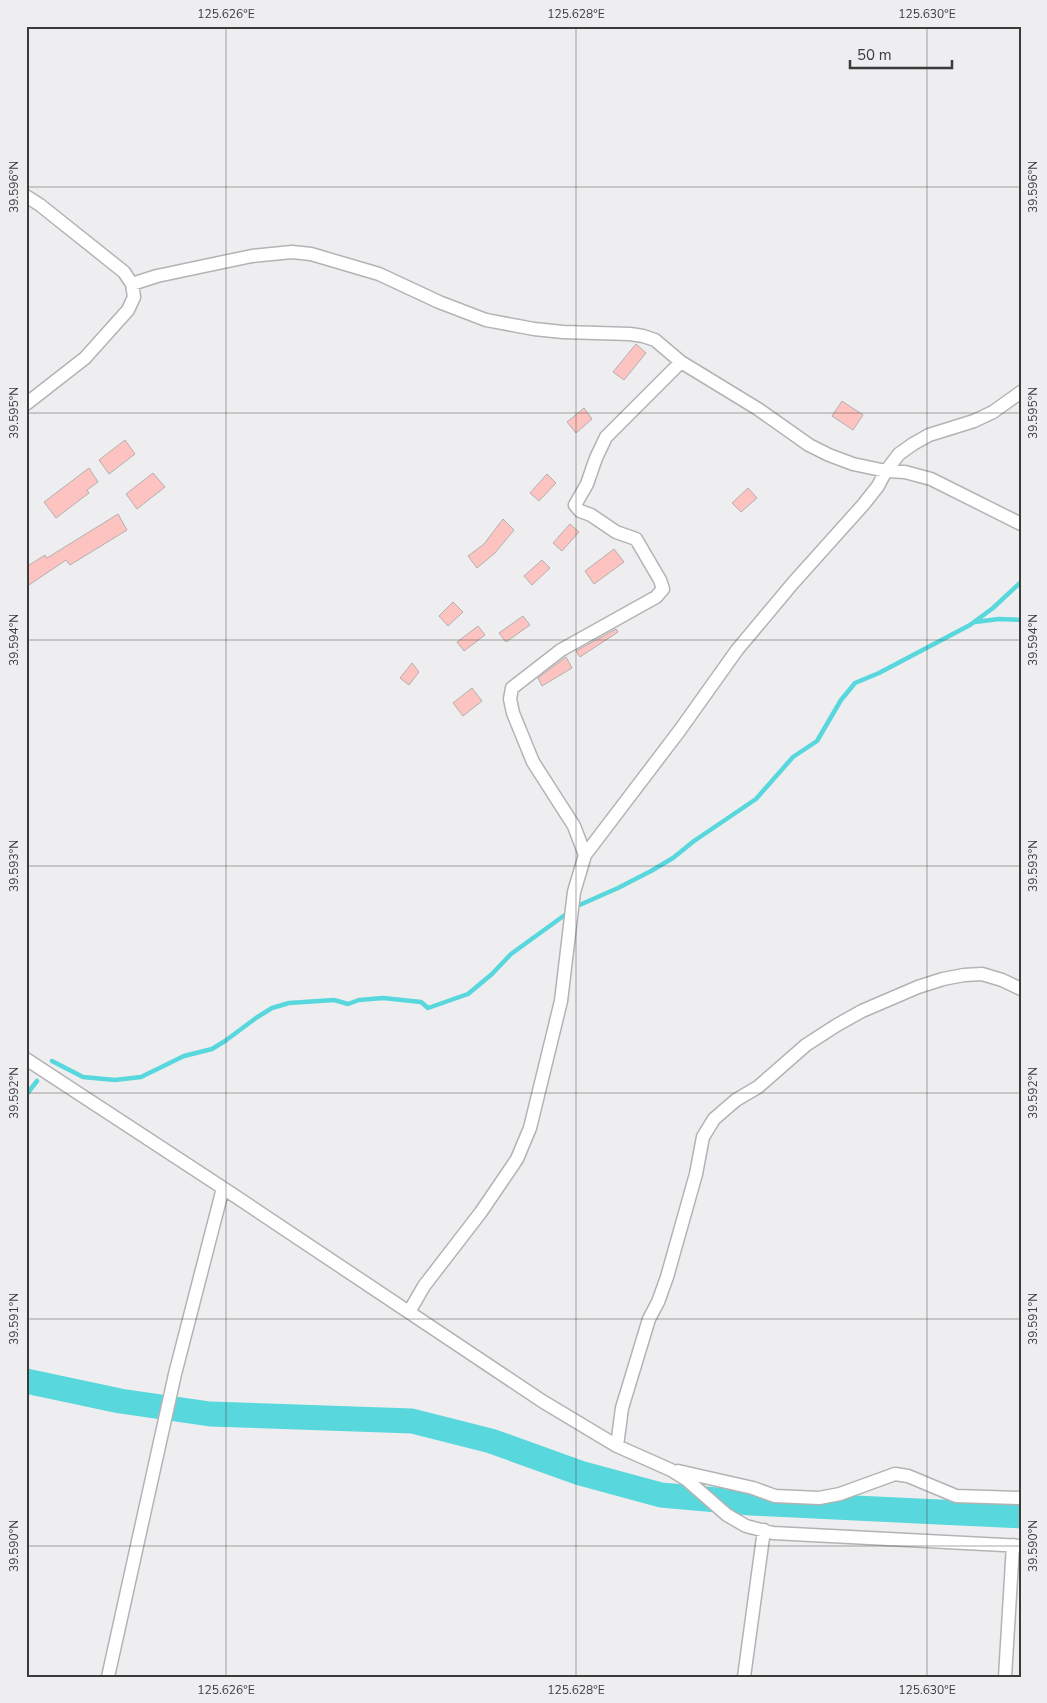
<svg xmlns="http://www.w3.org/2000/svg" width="1047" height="1703" viewBox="0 0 1047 1703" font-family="'Nunito Sans',sans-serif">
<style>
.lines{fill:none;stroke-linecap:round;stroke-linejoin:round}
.stream{stroke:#58d7dd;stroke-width:4.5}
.river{stroke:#58d7dd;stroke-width:25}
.building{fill:#fdc3c0;stroke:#b2b0b0}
.minor-casing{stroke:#b3b3b4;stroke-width:15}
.minor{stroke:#fff;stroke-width:12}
.ticks{fill:none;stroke:#3b3b3c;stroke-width:1;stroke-opacity:0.45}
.neatline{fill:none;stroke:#3b3b3c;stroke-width:2}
.ticks-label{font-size:12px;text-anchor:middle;fill:#3b3b3c}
</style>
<rect width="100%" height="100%" fill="#eeeef0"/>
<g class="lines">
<path class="stream" d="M 975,622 L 999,619 L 1021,620
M 575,907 L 618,888 L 651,871 L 673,858 L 694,841 L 756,799 L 793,757 L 817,741 L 841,700 L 855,683 L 879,673 L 970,625 L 993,608 L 1021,582
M 52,1061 L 83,1077 L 115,1080 L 141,1077 L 184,1056 L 212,1049 L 225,1041 L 256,1018 L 272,1008 L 289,1003 L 334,1000 L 348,1004 L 359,1000 L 383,998 L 421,1002 L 428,1008 L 468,994 L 492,974 L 511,954 L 569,912
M 26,1095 L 37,1081"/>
<path class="river" d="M 26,1381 L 120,1401 L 210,1414 L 412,1421 L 491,1441 L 580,1473 L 661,1495 L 751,1503 L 1021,1516"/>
</g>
<path class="building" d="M 636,344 L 646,353 L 624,380 L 613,372 Z
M 842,401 L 863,415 L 853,430 L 832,416 Z
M 584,408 L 592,419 L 576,433 L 567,422 Z
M 125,440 L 135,454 L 109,474 L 99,460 Z
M 89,468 L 98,482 L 87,490 L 89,493 L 56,518 L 44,502 Z
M 153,473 L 165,487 L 137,509 L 126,494 Z
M 547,474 L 556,483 L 539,501 L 530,493 Z
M 748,488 L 757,498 L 741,512 L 732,503 Z
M 118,514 L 127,530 L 70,565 L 66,560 L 26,587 L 26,567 L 45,555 L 47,558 Z
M 503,519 L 514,530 L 495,553 L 477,568 L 468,556 L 484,544 Z
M 570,524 L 579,532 L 562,551 L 553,543 Z
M 614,549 L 624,562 L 594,584 L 585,571 Z
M 542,560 L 550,568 L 532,585 L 524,576 Z
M 453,602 L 463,612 L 448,626 L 439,616 Z
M 523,616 L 530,625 L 506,642 L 499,633 Z
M 478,626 L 485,635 L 464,651 L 457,642 Z
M 616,629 L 618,632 L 580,657 L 576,651 Z
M 566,657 L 572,668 L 542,686 L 538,678 Z
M 412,663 L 419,672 L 409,685 L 400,678 Z
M 472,688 L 482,701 L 463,716 L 453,703 Z"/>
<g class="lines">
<g class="minor-casing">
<path id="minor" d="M 26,196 L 40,205 L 124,272 L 132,284 L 134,297 L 128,310 L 85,358 L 26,404
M 132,284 L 157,276 L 252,256 L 292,252 L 311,254 L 379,274 L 439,302 L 486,320 L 534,329 L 563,332 L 630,334 L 643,336 L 655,340 L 681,362 L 758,409 L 809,445 L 829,455 L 853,464 L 886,471 L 905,472 L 931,479 L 1021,524
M 585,855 L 574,826 L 533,762 L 513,713 L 510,699 L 512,688 L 561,650 L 656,597 L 663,589 L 660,580 L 636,539 L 616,532 L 591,515 L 580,511 L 575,505 L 587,484 L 596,458 L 606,437 L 681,362
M 26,1059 L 223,1188 L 542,1401 L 617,1446 L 671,1470 L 687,1480 L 727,1515 L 746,1526 L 773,1533 L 1021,1546
M 409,1312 L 424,1286 L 481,1212 L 517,1159 L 530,1128 L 561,1001 L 574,892 L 585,855 L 680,730 L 737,650 L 793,583 L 863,505 L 878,486 L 886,471 L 899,454 L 913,444 L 929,435 L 974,421 L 993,412 L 1021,392
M 617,1446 L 622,1408 L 649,1319 L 658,1302 L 667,1277 L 696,1174 L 703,1137 L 714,1119 L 736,1100 L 758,1087 L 806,1045 L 837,1025 L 862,1011 L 918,987 L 943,979 L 964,975 L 982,974 L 1002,980 L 1021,989
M 678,1471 L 753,1488 L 775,1496 L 819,1498 L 840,1494 L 895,1474 L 908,1476 L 956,1496 L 1021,1498
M 108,1677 L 175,1374 L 223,1188
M 744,1677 L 764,1530
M 1005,1677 L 1013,1545"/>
</g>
<use href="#minor" class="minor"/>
</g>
<path class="ticks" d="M 226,26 L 226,1677M 576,26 L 576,1677M 927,26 L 927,1677M 26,187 L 1021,187M 26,413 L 1021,413M 26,640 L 1021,640M 26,866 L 1021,866M 26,1093 L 1021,1093M 26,1319 L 1021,1319M 26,1546 L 1021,1546"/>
<rect width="1047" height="1703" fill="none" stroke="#eeeef0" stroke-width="55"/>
<path d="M850 60v8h102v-8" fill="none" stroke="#3b3b3c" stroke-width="2.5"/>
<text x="857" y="60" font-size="15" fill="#3b3b3c" stroke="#eeeef0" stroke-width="4" paint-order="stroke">50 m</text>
<rect x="28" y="28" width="992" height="1648" class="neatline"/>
<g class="ticks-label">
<text x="226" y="18">125.626°E</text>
<text x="576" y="18">125.628°E</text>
<text x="927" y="18">125.630°E</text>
<text transform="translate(14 187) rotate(-90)" y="4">39.596°N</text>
<text transform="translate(1033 187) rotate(-90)" y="4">39.596°N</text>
<text transform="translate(14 413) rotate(-90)" y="4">39.595°N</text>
<text transform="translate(1033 413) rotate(-90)" y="4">39.595°N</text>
<text transform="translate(14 640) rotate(-90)" y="4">39.594°N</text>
<text transform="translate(1033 640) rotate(-90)" y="4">39.594°N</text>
<text transform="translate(14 866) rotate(-90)" y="4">39.593°N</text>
<text transform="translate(1033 866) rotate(-90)" y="4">39.593°N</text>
<text transform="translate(14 1093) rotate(-90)" y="4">39.592°N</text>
<text transform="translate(1033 1093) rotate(-90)" y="4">39.592°N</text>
<text transform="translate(14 1319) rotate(-90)" y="4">39.591°N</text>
<text transform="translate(1033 1319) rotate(-90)" y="4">39.591°N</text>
<text transform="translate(14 1546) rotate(-90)" y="4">39.590°N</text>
<text transform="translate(1033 1546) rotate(-90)" y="4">39.590°N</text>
<text x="226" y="1694">125.626°E</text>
<text x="576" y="1694">125.628°E</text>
<text x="927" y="1694">125.630°E</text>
</g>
</svg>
